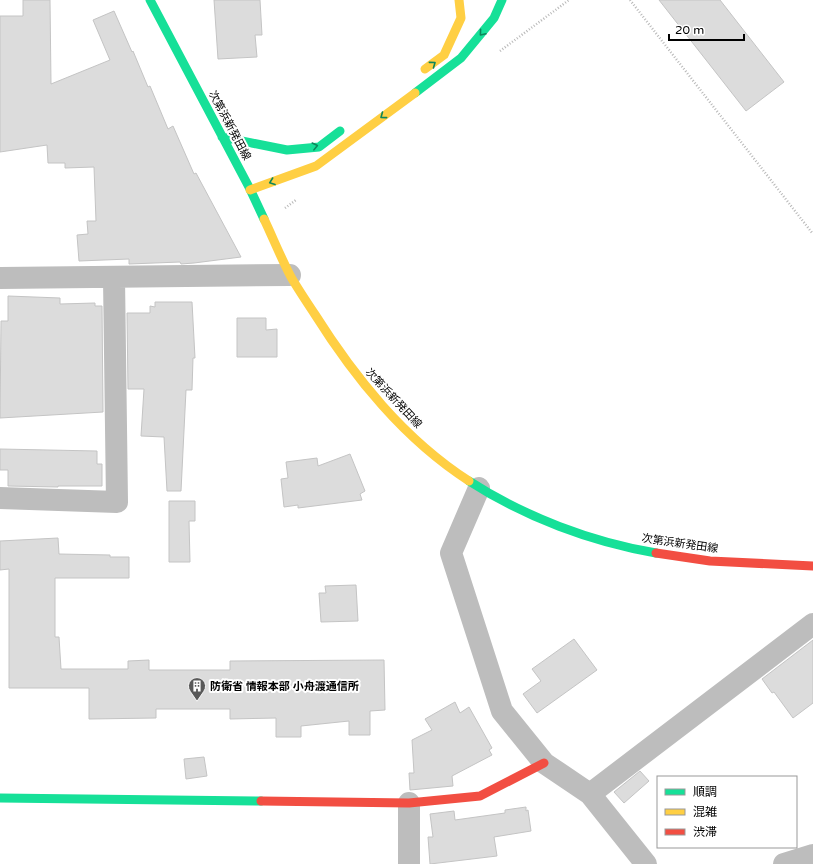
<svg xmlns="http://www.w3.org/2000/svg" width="813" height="864" viewBox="0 0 813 864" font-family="'Varela Round','Noto Sans JP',sans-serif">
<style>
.building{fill:#dcdcdc;stroke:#c4c4c4}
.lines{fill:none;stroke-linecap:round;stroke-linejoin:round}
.path{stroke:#b8b8b8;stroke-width:2.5;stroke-dasharray:1 2;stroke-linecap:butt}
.street{stroke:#bdbdbd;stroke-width:22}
.fast{stroke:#16e098;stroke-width:9}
.slow{stroke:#ffcf43;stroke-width:9}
.jam{stroke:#f24e42;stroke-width:9}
.oneway{stroke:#0d865b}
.labels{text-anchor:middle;stroke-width:4;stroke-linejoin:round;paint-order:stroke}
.street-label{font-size:11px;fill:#000;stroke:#fff}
.poi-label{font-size:11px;font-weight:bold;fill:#000;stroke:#fff;text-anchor:start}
</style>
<rect width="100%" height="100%" fill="#fff"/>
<path class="building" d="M 23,0 L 50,0 L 51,84 L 110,60 L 93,20 L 114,11 L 132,52 L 133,51 L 148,87 L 150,86 L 168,129 L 173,126 L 194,174 L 196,173 L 241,257 L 194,263 L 181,264 L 180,262 L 129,264 L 129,259 L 79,261 L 77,235 L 88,234 L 87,221 L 96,221 L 94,167 L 65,168 L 65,163 L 48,163 L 47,145 L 0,152 L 0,16 L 23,16 Z
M 214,0 L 260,0 L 262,35 L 255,35 L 257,57 L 218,59 Z
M 659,0 L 720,0 L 784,82 L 746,111 Z
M 8,296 L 60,298 L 60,304 L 95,303 L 95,306 L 102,306 L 103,412 L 0,418 L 1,321 L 8,321 Z
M 155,302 L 192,302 L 195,358 L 193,358 L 192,390 L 186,390 L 181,491 L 167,491 L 164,437 L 141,436 L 144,389 L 128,389 L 127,313 L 150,313 L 150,306 L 155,307 Z
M 237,318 L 266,318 L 266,330 L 277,329 L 277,357 L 237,357 Z
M 0,449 L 97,451 L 97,464 L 102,464 L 102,486 L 58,486 L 58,487 L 8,486 L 8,470 L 0,470 Z
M 350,454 L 365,491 L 360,494 L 362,500 L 298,508 L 298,505 L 284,507 L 281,479 L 288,478 L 286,462 L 317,458 L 318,466 Z
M 169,501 L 195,501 L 195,521 L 189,521 L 190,562 L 169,562 Z
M 58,538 L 59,554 L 110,555 L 110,557 L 129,557 L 129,578 L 55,578 L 55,637 L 59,637 L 61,669 L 128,669 L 128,661 L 149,660 L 149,670 L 230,670 L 230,661 L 384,660 L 385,710 L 370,711 L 370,735 L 349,735 L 349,721 L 301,726 L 301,737 L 276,737 L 276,718 L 230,719 L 230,709 L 156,709 L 156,718 L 89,719 L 89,688 L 9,688 L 9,569 L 0,570 L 0,541 Z
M 356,585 L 358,621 L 321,622 L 319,593 L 326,593 L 325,586 Z
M 574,639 L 597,670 L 537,713 L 523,694 L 541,681 L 532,669 Z
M 813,640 L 813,703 L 793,718 L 774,692 L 772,693 L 762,679 Z
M 455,702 L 460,713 L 469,707 L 492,748 L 489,750 L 492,755 L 452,776 L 453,786 L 410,790 L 409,773 L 414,773 L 412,740 L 432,730 L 425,719 Z
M 204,757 L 207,776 L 186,779 L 184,759 Z
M 640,771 L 649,781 L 624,803 L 614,792 Z
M 526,807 L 526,811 L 528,810 L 531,831 L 494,837 L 497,856 L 430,864 L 428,837 L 433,837 L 430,814 L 454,811 L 455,820 L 505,813 L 505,810 Z"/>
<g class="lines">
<path class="path" d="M 630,0 L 813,234
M 500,51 L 569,0
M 285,208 L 296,200"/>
<path class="street" d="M 0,278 L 290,275
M 479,488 L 451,553 L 502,711 L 544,763 L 590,794 L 646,864
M 0,498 L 117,502 L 114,278
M 590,794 L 813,624
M 409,803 L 409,864
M 784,864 L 813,855"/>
<path class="fast" d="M 150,0 L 250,189 L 264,219
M 415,93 L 461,58 L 494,18 L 502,0
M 222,137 L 287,150 L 319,147 L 340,131
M 469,481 C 525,517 591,542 656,553
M 0,798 L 261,801"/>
<path class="slow" d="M 425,69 L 444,55 L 461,18 L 459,0
M 250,190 L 316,166 L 415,93
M 264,219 C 273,238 281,258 291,277 C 298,289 306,301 314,313 C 355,378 404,439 469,481"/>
<path class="jam" d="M 656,553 L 710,561 L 813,566
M 261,801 L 409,803 L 480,796 L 544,763"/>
</g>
<defs><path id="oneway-chevron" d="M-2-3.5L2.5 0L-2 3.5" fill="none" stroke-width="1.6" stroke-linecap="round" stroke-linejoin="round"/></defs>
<g class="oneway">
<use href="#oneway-chevron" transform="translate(482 33) rotate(130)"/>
<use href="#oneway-chevron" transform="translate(433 64) rotate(-36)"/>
<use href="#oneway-chevron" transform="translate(383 116) rotate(143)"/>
<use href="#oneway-chevron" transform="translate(315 146) rotate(-14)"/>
<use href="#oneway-chevron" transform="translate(272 182) rotate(160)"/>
</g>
<defs>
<g id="building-pin" transform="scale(0.9)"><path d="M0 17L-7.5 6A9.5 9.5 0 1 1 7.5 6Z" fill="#595959" stroke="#fff"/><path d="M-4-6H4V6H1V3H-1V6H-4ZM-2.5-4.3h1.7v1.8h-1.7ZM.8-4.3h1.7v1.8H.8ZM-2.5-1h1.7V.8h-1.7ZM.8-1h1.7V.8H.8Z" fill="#fff"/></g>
</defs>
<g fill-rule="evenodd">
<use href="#building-pin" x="197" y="686"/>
</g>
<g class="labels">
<g class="street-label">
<text transform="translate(230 125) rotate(62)" y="4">次第浜新発田線</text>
<text transform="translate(394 398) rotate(47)" y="4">次第浜新発田線</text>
<text transform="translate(680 543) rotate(8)" y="4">次第浜新発田線</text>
</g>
<g class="poi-label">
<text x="210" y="690">防衛省 情報本部 小舟渡通信所</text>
</g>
</g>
<rect x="657" y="776" width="140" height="72" fill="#ffffff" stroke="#999999"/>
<rect x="665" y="789" width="20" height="6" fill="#16e098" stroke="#999999"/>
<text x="693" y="796" font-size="12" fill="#000000">順調</text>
<rect x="665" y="809" width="20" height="6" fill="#ffcf43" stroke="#999999"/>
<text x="693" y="816" font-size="12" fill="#000000">混雑</text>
<rect x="665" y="829" width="20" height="6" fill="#f24e42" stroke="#999999"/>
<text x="693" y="836" font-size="12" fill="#000000">渋滞</text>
<path d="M669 34v6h75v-6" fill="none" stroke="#000000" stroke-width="2"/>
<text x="675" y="34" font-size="12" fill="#000000" stroke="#ffffff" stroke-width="3" paint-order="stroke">20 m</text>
</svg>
